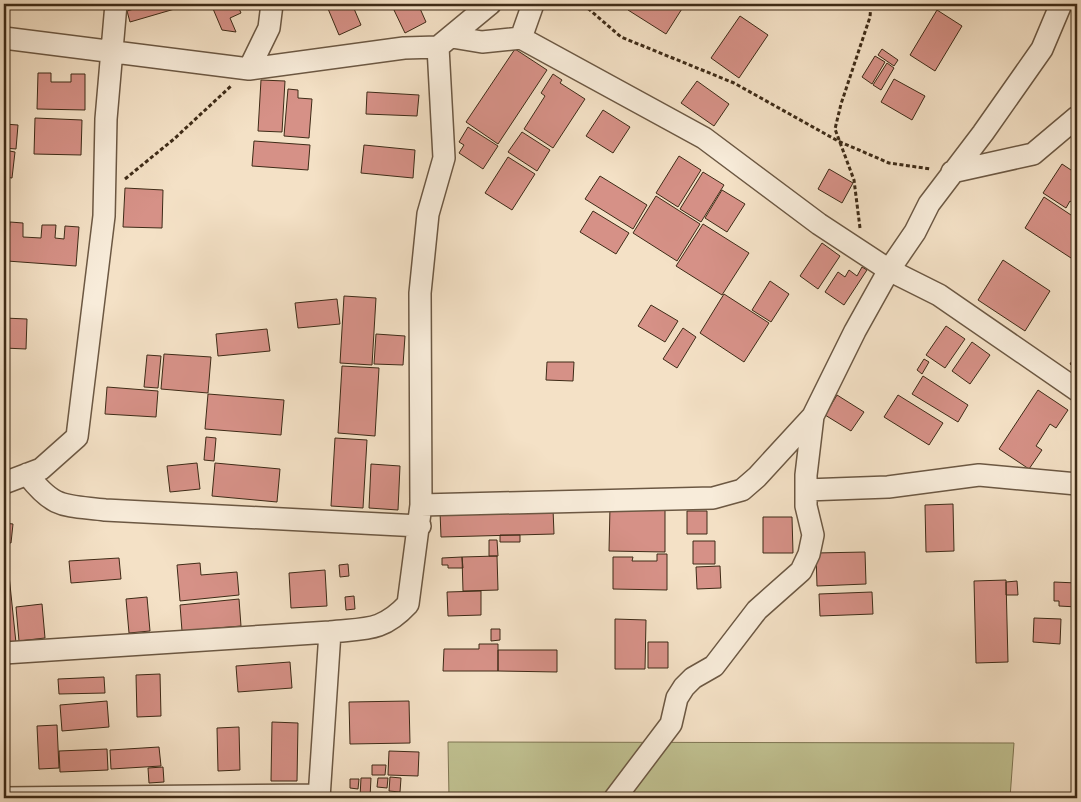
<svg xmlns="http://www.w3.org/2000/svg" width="1081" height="802" viewBox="0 0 1081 802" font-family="'Libre Caslon Text',serif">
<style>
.green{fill:#c0c191;stroke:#7f7654}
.building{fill:#d69187;stroke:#3e2b17}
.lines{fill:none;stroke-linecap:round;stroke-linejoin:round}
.minor-casing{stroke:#6c5843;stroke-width:24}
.path{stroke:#3e2b17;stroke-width:3;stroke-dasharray:4 2.5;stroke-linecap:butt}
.minor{stroke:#f8ecda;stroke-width:21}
</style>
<rect width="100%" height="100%" fill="#f4e1c6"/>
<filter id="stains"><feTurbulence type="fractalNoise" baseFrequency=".004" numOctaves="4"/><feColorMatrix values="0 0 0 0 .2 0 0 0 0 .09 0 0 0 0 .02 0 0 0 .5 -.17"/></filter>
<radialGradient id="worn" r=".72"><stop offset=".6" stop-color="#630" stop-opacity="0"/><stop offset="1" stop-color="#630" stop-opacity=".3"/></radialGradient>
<path class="green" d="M 448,742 L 1014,743 L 1010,798 L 449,798 Z"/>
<path class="building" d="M 136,4 L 177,4 L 178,8 L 130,22 L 127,11 L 137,8 Z
M 211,4 L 237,4 L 241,13 L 230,18 L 236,32 L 222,30 Z
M 326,4 L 352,4 L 361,25 L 339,35 Z
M 403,4 L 418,4 L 426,22 L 405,33 L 393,8 Z
M 632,4 L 639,4 L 646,8 L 649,4 L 685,4 L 666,34 L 628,10 Z
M 937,10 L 962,26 L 935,71 L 910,55 Z
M 740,16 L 768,35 L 739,78 L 711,58 Z
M 515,49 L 547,70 L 498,144 L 466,122 Z
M 882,49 L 898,60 L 894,66 L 878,55 Z
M 875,56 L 885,62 L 872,84 L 862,77 Z
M 887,63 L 894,68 L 881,90 L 873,85 Z
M 38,73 L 51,73 L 51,82 L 71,82 L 71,74 L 85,74 L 85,110 L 37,109 Z
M 553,74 L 562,80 L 560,83 L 585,99 L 553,148 L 524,129 L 545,96 L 541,93 Z
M 894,79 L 925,96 L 912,120 L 881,102 Z
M 261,80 L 285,81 L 282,132 L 258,131 Z
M 697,81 L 729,104 L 714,126 L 681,103 Z
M 288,89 L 298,90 L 298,98 L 312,99 L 309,138 L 284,136 Z
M 367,92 L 419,95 L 417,116 L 366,114 Z
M 603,110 L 630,127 L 613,153 L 586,136 Z
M 35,118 L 82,120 L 81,155 L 34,154 Z
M 4,124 L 18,125 L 16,149 L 4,148 Z
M 468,127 L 498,146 L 483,169 L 459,153 L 464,145 L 459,142 Z
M 522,132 L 550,150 L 537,171 L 508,152 Z
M 254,141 L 310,145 L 308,170 L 252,166 Z
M 364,145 L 415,150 L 413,178 L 361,173 Z
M 4,150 L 15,152 L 12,178 L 4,177 Z
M 679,156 L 701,170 L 678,207 L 656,193 Z
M 508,157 L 535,174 L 512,210 L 485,193 Z
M 1062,164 L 1074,172 L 1077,167 L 1077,206 L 1070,201 L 1066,208 L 1043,193 Z
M 829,169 L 853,183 L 842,203 L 818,189 Z
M 703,172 L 724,185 L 701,222 L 680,209 Z
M 600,176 L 647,205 L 633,229 L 585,199 Z
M 4,180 L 9,180 L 4,246 Z
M 125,188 L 163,190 L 162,228 L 123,227 Z
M 722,190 L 745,204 L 727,232 L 705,218 Z
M 656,196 L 700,224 L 677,261 L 633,233 Z
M 1044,197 L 1077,219 L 1077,249 L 1071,258 L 1025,228 Z
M 593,211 L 629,233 L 616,254 L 580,232 Z
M 10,222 L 23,223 L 23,237 L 41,238 L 42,225 L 56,225 L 55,238 L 64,239 L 65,226 L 79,227 L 76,266 L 7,261 Z
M 703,224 L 749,253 L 722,295 L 676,266 Z
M 822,243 L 840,256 L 818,289 L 800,276 Z
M 1003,260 L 1050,291 L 1025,331 L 978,300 Z
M 862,267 L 867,270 L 844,305 L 825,292 L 838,272 L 845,277 L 849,270 L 857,276 Z
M 770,281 L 789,294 L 771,322 L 752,310 Z
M 724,294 L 769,323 L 744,362 L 700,333 Z
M 344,296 L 376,298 L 372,365 L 340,363 Z
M 337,299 L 340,324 L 298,328 L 295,303 Z
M 651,305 L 678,321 L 665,342 L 638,326 Z
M 4,318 L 27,319 L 26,349 L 4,348 Z
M 946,326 L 965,339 L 945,368 L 926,355 Z
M 683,328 L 696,337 L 677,368 L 663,359 Z
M 267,329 L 270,351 L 218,356 L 216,334 Z
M 376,334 L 405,336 L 403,365 L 374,364 Z
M 972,342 L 990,355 L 970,384 L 952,371 Z
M 1077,353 L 1077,369 L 1070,364 Z
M 164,354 L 211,357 L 208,393 L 161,389 Z
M 147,355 L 161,356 L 158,388 L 144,387 Z
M 924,359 L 929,362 L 922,374 L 917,370 Z
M 547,362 L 574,362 L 573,381 L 546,380 Z
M 342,366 L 379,368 L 375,436 L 338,433 Z
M 923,376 L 968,405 L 958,422 L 912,394 Z
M 107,387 L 158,391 L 156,417 L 105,414 Z
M 1038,390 L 1068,410 L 1056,428 L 1050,424 L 1036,446 L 1042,450 L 1029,469 L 999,449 Z
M 208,394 L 284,400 L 281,435 L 205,429 Z
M 837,395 L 864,412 L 851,431 L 825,415 Z
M 898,395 L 943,423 L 929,445 L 884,417 Z
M 206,437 L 216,438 L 214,461 L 204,460 Z
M 335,438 L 367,440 L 363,508 L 331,506 Z
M 197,463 L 200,489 L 170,492 L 167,466 Z
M 215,463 L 280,469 L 277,502 L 212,496 Z
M 371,464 L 400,466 L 398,510 L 369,508 Z
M 953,504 L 954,551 L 926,552 L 925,505 Z
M 610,507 L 665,508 L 665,552 L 609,551 Z
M 553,509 L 554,534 L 441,537 L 440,512 Z
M 687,511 L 707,511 L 707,534 L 687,534 Z
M 763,517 L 792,517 L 793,553 L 763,553 Z
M 4,523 L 13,524 L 11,543 L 4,542 Z
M 500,535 L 520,535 L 520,542 L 500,542 Z
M 489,540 L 497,540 L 498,556 L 489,556 Z
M 693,541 L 715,541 L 715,564 L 693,564 Z
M 4,546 L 6,546 L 16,643 L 4,644 Z
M 865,552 L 866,584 L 817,586 L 816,553 Z
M 657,554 L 667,554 L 667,590 L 613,589 L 613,557 L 633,557 L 632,561 L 657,561 Z
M 497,556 L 498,590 L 463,591 L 462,557 Z
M 462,557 L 463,568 L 448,568 L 448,565 L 442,565 L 442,558 Z
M 119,558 L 121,579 L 71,583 L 69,561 Z
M 200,563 L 201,575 L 237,572 L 239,595 L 180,601 L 177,565 Z
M 348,564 L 349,576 L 340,577 L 339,565 Z
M 720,566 L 721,588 L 697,589 L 696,567 Z
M 325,570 L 327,606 L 291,608 L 289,573 Z
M 1006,580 L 1008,662 L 976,663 L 974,581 Z
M 1017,581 L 1018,595 L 1006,595 L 1006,582 Z
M 1054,582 L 1077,583 L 1077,607 L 1059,606 L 1059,601 L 1054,601 Z
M 481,591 L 481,615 L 448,616 L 447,592 Z
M 872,592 L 873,614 L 820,616 L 819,594 Z
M 354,596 L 355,609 L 346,610 L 345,597 Z
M 147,597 L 150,631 L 129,633 L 126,599 Z
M 239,599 L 241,626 L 182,631 L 180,605 Z
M 42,604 L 45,638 L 19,641 L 16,607 Z
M 1034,618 L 1061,619 L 1060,644 L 1033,642 Z
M 615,619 L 646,620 L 645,669 L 615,669 Z
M 491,629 L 500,629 L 500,640 L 491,641 Z
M 648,642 L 668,642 L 668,668 L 648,668 Z
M 479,644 L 498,644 L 498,671 L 443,671 L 444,649 L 479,649 Z
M 498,650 L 557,650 L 557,672 L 498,671 Z
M 290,662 L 292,688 L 238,692 L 236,666 Z
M 160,674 L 161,716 L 137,717 L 136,675 Z
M 104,677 L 105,693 L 59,694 L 58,679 Z
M 107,701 L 109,727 L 62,731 L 60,705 Z
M 409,701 L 410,743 L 350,744 L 349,702 Z
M 272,722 L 298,723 L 297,781 L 271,781 Z
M 57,725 L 59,768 L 39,769 L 37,726 Z
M 239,727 L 240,770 L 218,771 L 217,728 Z
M 159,747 L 161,766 L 111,769 L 110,750 Z
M 107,749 L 108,770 L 60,772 L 59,751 Z
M 389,751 L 419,752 L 418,776 L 388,775 Z
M 372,765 L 386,765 L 385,775 L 372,775 Z
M 163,767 L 164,782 L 149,783 L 148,768 Z
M 390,777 L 401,778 L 400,792 L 389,791 Z
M 361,778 L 371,778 L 370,797 L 360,797 Z
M 378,778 L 388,778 L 387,788 L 377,787 Z
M 350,779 L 359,779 L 358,789 L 350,788 Z
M 379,796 L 397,797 L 397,798 L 379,798 Z"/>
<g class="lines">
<g class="minor-casing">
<path id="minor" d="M 452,37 L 482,42 L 521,38 L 704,138 L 819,224 L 889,270 L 939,295 L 1077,390
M 4,38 L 249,69 L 404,48 L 438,47 L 490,4
M 521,38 L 533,4
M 249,69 L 269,28 L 272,4
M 952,172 L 1033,154 L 1077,117
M 27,474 C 54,509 63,505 105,510 L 420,526
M 4,483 L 41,469 L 77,437 L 104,216 L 106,119 L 116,4
M 806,490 L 888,487 L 979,475 L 1077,484
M 421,505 L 713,498 L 742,490 L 757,477 L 813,416 L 855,331 L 889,270 L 915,232 L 929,204 L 983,133 L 1042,49 L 1061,4
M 4,653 L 330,632 C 366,628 382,632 408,604 L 421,505 L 420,293 L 428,214 L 444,158 L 438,47
M 4,798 L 319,795
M 319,798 L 330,632
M 615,798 L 671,724 L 677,698 L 684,687 L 693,678 L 714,666 L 757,610 L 801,571 L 809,554 L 813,535 L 806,506 L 806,475 L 813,416"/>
</g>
<path class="path" d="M 583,4 L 621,37 L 734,83 L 838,141 L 889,163 L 931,169
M 125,179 L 174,139 L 231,86
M 860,228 L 854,180 L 835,129 L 841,104 L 870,17 L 871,4"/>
<use href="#minor" class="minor"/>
</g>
<rect width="1081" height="802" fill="none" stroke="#f4e1c6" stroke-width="20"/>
<rect x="5" y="5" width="1071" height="792" fill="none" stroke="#3e2b17" stroke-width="2.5"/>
<rect x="10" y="10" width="1061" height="782" fill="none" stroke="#3e2b17"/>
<rect width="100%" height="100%" filter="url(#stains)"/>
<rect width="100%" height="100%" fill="url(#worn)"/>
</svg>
